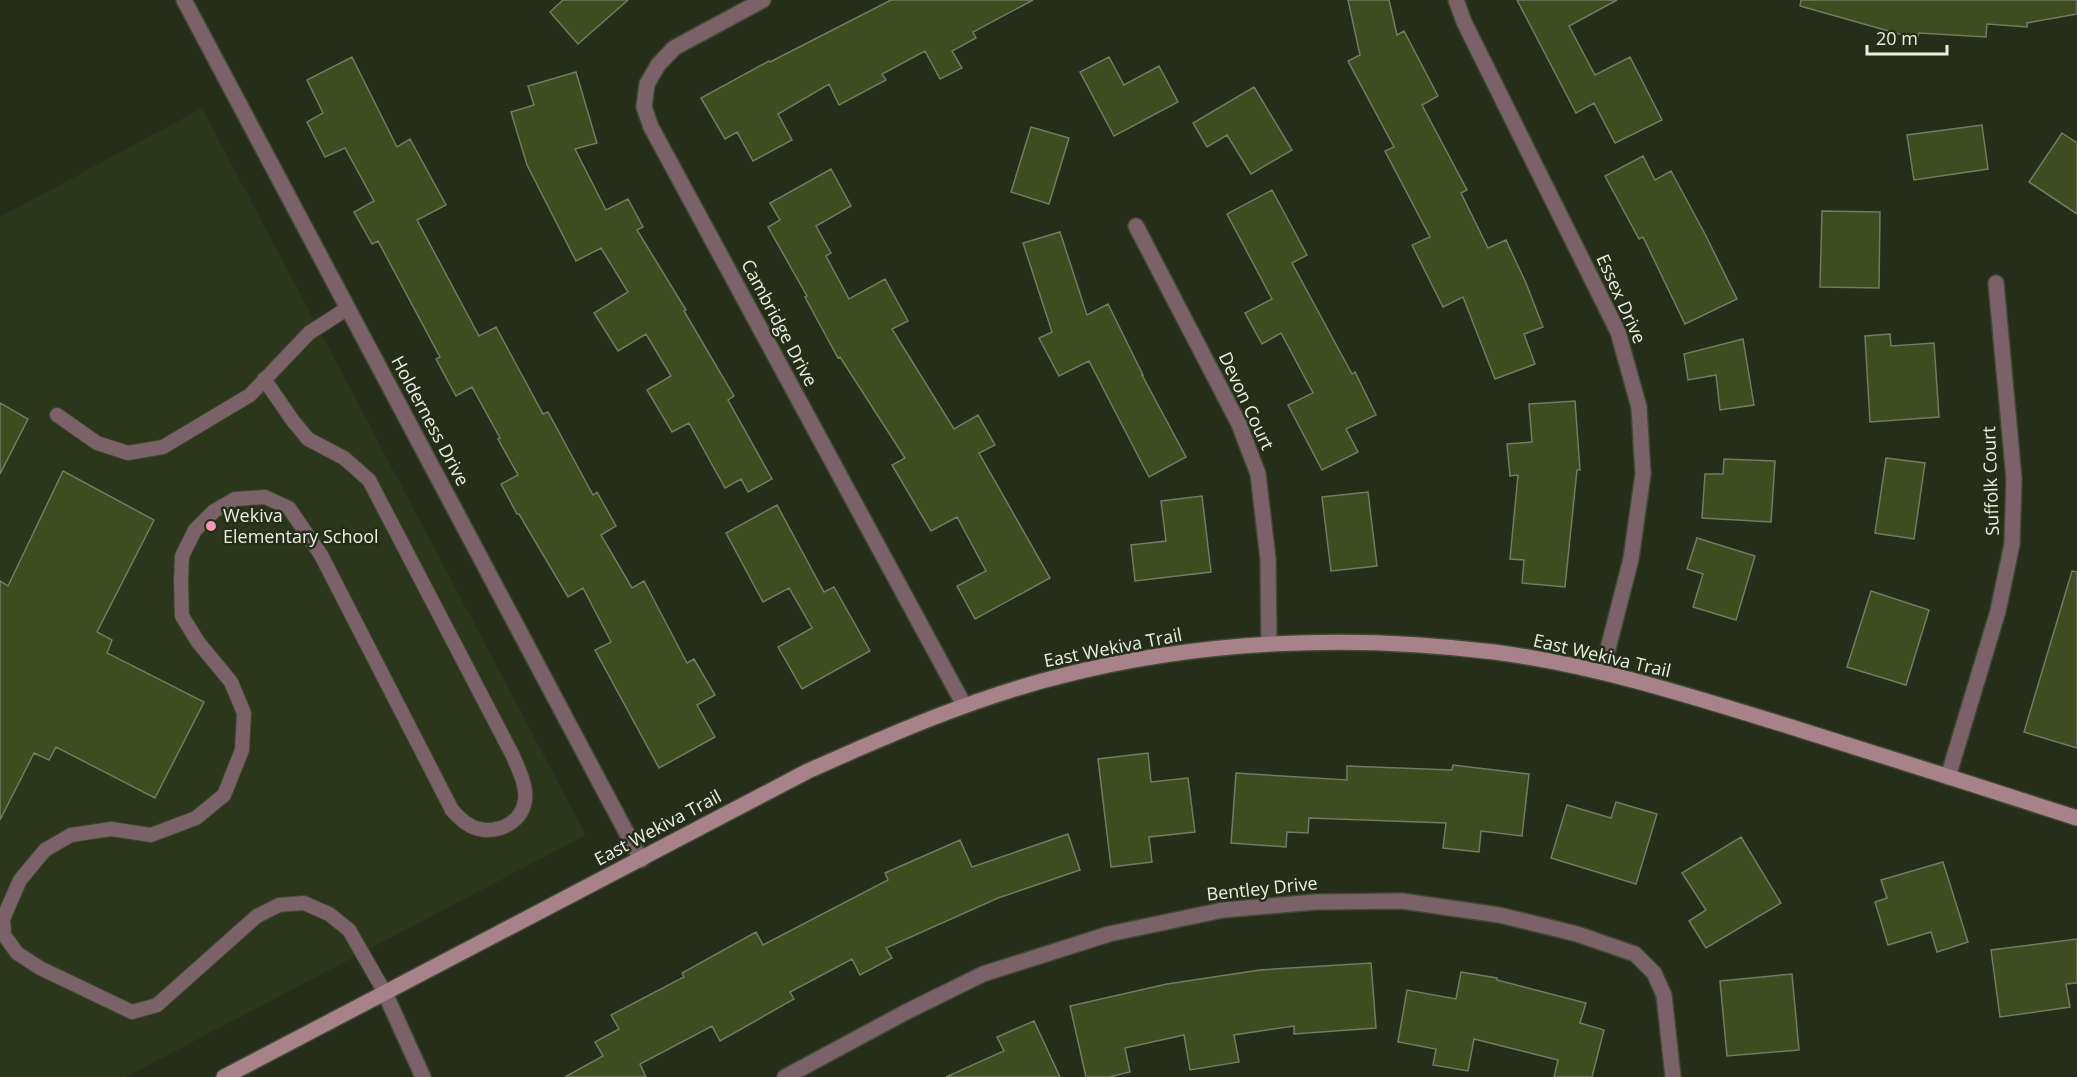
<svg xmlns="http://www.w3.org/2000/svg" width="2077" height="1077" viewBox="0 0 2077 1077" font-family="'Open Sans',sans-serif">
<style>
.built{fill:#2c361a}
.building{fill:#3e4d20;stroke:#727b63;stroke-width:1.5}
.lines{fill:none;stroke-linecap:round;stroke-linejoin:round}
.lane-casing{stroke:#414834;stroke-width:16}
.street-casing{stroke:#414834;stroke-width:18}
.secondary-casing{stroke:#414834;stroke-width:18}
.lane{stroke:#7a6268;stroke-width:14}
.street{stroke:#7a6268;stroke-width:15}
.secondary{stroke:#a7828a;stroke-width:15}
.poi-dot{fill:#f29ab0;stroke:#262d18;stroke-width:2}
.labels{text-anchor:middle;stroke-width:5;stroke-linejoin:round;paint-order:stroke}
.street-label{font-size:18px;fill:#eaf0e2;stroke:#262d18}
.poi-label{font-size:18px;fill:#eaf0e2;stroke:#262d18;text-anchor:start}
</style>
<rect width="100%" height="100%" fill="#262d18"/>
<path class="built" d="M 202,108 L 586,835 L 126,1077 L 0,1077 L 0,217 Z"/>
<path class="building" d="M 563,0 L 628,0 L 578,44 L 550,12 Z
M 891,0 L 1033,0 L 973,32 L 976,38 L 952,51 L 962,68 L 940,79 L 925,51 L 882,74 L 886,80 L 839,105 L 829,84 L 778,114 L 792,140 L 753,161 L 737,132 L 725,139 L 701,98 L 769,61 L 770,62 Z
M 1348,0 L 1389,0 L 1397,35 L 1404,31 L 1438,96 L 1422,105 L 1467,190 L 1461,193 L 1488,248 L 1506,240 L 1526,283 L 1543,327 L 1524,334 L 1535,364 L 1495,379 L 1463,297 L 1443,307 L 1412,245 L 1430,237 L 1385,151 L 1394,147 L 1348,61 L 1360,55 Z
M 1517,0 L 1617,0 L 1569,26 L 1595,75 L 1630,57 L 1662,120 L 1615,143 L 1594,103 L 1576,113 Z
M 1801,0 L 2077,0 L 2077,14 L 2027,23 L 2027,27 L 1987,24 L 1986,37 L 1919,33 L 1917,39 L 1800,6 Z
M 352,57 L 397,147 L 410,139 L 446,205 L 417,220 L 479,336 L 496,327 L 543,414 L 548,412 L 593,495 L 597,492 L 616,526 L 601,535 L 632,588 L 644,581 L 687,663 L 694,659 L 715,695 L 697,705 L 715,737 L 659,768 L 595,650 L 611,642 L 583,588 L 568,597 L 519,514 L 517,514 L 501,484 L 518,475 L 498,439 L 500,438 L 472,387 L 456,396 L 436,359 L 440,357 L 378,241 L 372,244 L 354,212 L 374,201 L 345,148 L 325,157 L 307,122 L 323,113 L 307,80 Z
M 1109,57 L 1124,85 L 1159,66 L 1178,102 L 1114,136 L 1080,72 Z
M 576,72 L 597,143 L 575,149 L 606,210 L 628,199 L 643,227 L 637,230 L 686,310 L 684,311 L 734,396 L 728,400 L 772,479 L 748,492 L 741,479 L 725,488 L 689,423 L 672,432 L 647,390 L 671,376 L 646,334 L 618,351 L 594,313 L 628,292 L 601,248 L 576,261 L 527,165 L 511,112 L 534,105 L 528,86 Z
M 1254,87 L 1292,150 L 1251,174 L 1227,135 L 1207,147 L 1193,123 Z
M 1982,125 L 1988,169 L 1914,180 L 1907,135 Z
M 1031,127 L 1069,138 L 1049,204 L 1011,192 Z
M 2062,133 L 2077,143 L 2077,214 L 2029,182 Z
M 1643,156 L 1655,180 L 1671,171 L 1705,234 L 1737,299 L 1685,324 L 1643,237 L 1639,239 L 1605,176 Z
M 831,169 L 851,206 L 816,226 L 831,253 L 826,256 L 849,299 L 885,279 L 908,321 L 892,329 L 954,429 L 978,415 L 995,445 L 979,453 L 1050,578 L 975,619 L 957,586 L 986,571 L 957,517 L 931,531 L 892,465 L 905,458 L 840,357 L 838,358 L 805,297 L 807,296 L 768,227 L 780,220 L 770,203 Z
M 1272,190 L 1307,255 L 1292,263 L 1352,374 L 1355,372 L 1376,415 L 1346,429 L 1358,452 L 1322,470 L 1288,405 L 1313,393 L 1281,333 L 1262,344 L 1245,313 L 1272,299 L 1227,214 Z
M 1822,211 L 1880,212 L 1879,288 L 1820,287 Z
M 1060,232 L 1087,315 L 1108,304 L 1143,375 L 1142,375 L 1186,457 L 1149,477 L 1089,361 L 1059,376 L 1039,338 L 1052,332 L 1023,243 Z
M 1890,334 L 1891,346 L 1934,343 L 1939,417 L 1870,422 L 1865,336 Z
M 1743,339 L 1754,405 L 1720,410 L 1716,375 L 1688,380 L 1684,354 Z
M 1575,401 L 1580,470 L 1577,470 L 1565,587 L 1522,583 L 1524,560 L 1510,559 L 1518,475 L 1510,476 L 1507,444 L 1532,442 L 1529,404 Z
M 0,403 L 28,419 L 0,474 Z
M 1886,458 L 1925,463 L 1914,539 L 1875,533 Z
M 1724,459 L 1775,461 L 1771,522 L 1702,518 L 1705,474 L 1723,474 Z
M 63,471 L 154,520 L 97,632 L 112,640 L 107,653 L 204,702 L 155,798 L 56,747 L 49,760 L 34,753 L 0,820 L 0,581 L 8,586 Z
M 1368,492 L 1377,566 L 1331,571 L 1322,497 Z
M 1202,496 L 1211,572 L 1135,581 L 1131,545 L 1166,541 L 1161,501 Z
M 777,505 L 824,592 L 834,587 L 870,651 L 802,689 L 778,647 L 812,628 L 789,588 L 763,602 L 726,533 Z
M 1697,538 L 1755,556 L 1736,620 L 1693,607 L 1703,574 L 1687,569 Z
M 2072,571 L 2077,572 L 2077,748 L 2024,732 Z
M 1871,591 L 1929,610 L 1906,685 L 1847,667 Z
M 1148,753 L 1151,782 L 1188,778 L 1195,832 L 1149,837 L 1152,862 L 1111,867 L 1098,759 Z
M 1453,765 L 1529,774 L 1522,836 L 1481,831 L 1479,852 L 1443,848 L 1446,823 L 1309,818 L 1308,833 L 1287,832 L 1286,847 L 1231,843 L 1236,773 L 1347,780 L 1347,766 L 1452,770 Z
M 1616,802 L 1657,814 L 1636,884 L 1551,858 L 1567,805 L 1611,818 Z
M 1068,834 L 1080,870 L 998,898 L 886,948 L 892,958 L 860,975 L 852,959 L 790,992 L 794,999 L 720,1041 L 712,1026 L 640,1064 L 646,1077 L 565,1077 L 603,1056 L 595,1042 L 619,1029 L 611,1015 L 684,977 L 682,973 L 756,932 L 763,945 L 888,880 L 885,873 L 960,840 L 972,867 Z
M 1741,837 L 1781,903 L 1706,948 L 1689,921 L 1706,910 L 1682,873 Z
M 1943,862 L 1968,942 L 1937,952 L 1931,932 L 1888,945 L 1875,902 L 1887,898 L 1881,880 Z
M 2077,939 L 2077,983 L 2066,984 L 2070,1007 L 2000,1017 L 1991,950 Z
M 1371,963 L 1376,1028 L 1294,1034 L 1294,1026 L 1234,1035 L 1239,1062 L 1190,1070 L 1184,1035 L 1125,1048 L 1130,1072 L 1109,1077 L 1086,1077 L 1070,1006 L 1167,984 L 1260,970 Z
M 1461,972 L 1497,978 L 1497,980 L 1586,1003 L 1580,1023 L 1604,1030 L 1592,1077 L 1554,1077 L 1558,1060 L 1474,1039 L 1468,1071 L 1433,1065 L 1436,1049 L 1398,1042 L 1407,990 L 1456,999 Z
M 1792,974 L 1799,1050 L 1727,1056 L 1720,981 Z
M 1034,1021 L 1060,1077 L 946,1077 L 1004,1051 L 997,1037 Z"/>
<g class="lines">
<g class="lane-casing">
<path id="lane" d="M 264,379 L 293,421 L 308,439 L 344,458 L 369,480 L 513,756 C 519,771 529,789 524,805 C 517,829 485,837 466,823 C 461,820 456,814 452,810 L 321,555 L 289,508 L 265,497 L 235,499 L 214,511 L 195,530 L 182,556 L 181,582 L 182,616 L 198,642 L 231,682 L 244,713 L 242,750 L 224,795 L 196,818 L 151,835 L 111,829 L 71,835 L 45,850 L 20,880 L 3,919 L 4,935 L 17,953 L 40,968 L 132,1012 L 157,1005 L 257,916 L 279,905 L 304,903 L 329,914 L 349,930 L 384,991
M 57,415 L 97,443 L 128,453 L 163,447 L 250,395 L 309,333 L 348,308"/>
</g>
<g class="street-casing">
<path id="street" d="M 184,0 L 641,860
M 763,0 L 674,48 L 658,65 L 647,84 L 644,107 L 651,127 L 964,705
M 1456,0 L 1464,22 L 1618,332 L 1639,407 L 1643,474 L 1631,559 L 1602,672
M 1136,226 L 1239,424 L 1258,474 L 1268,559 L 1269,643
M 1948,777 L 1998,611 L 2012,544 L 2014,479 L 1996,283
M 384,991 L 423,1077
M 785,1077 L 906,1012 L 983,974 L 1109,934 L 1223,910 L 1315,902 L 1402,901 L 1499,915 L 1577,934 L 1635,954 L 1654,973 L 1664,995 L 1673,1077"/>
</g>
<g class="secondary-casing">
<path id="secondary" d="M 224,1077 L 808,771 C 891,734 973,698 1061,676 C 1201,640 1350,634 1494,652 C 1594,665 1691,696 1788,726 C 1884,756 1981,787 2077,818"/>
</g>
<use href="#lane" class="lane"/>
<use href="#street" class="street"/>
<use href="#secondary" class="secondary"/>
</g>
<circle class="poi-dot" cx="211" cy="526" r="6"/>
<g class="labels">
<g class="street-label">
<text transform="translate(1621 299) rotate(66)" y="6">Essex Drive</text>
<text transform="translate(779 323) rotate(62)" y="6">Cambridge Drive</text>
<text transform="translate(1246 401) rotate(65)" y="6">Devon Court</text>
<text transform="translate(430 421) rotate(62)" y="6">Holderness Drive</text>
<text transform="translate(1991 481) rotate(-92)" y="6">Suffolk Court</text>
<text transform="translate(1113 648) rotate(-11)" y="6">East Wekiva Trail</text>
<text transform="translate(1602 656) rotate(13)" y="6">East Wekiva Trail</text>
<text transform="translate(658 828) rotate(-28)" y="6">East Wekiva Trail</text>
<text transform="translate(1262 889) rotate(-6)" y="6">Bentley Drive</text>
</g>
<g class="poi-label">
<text x="223" y="522">Wekiva<tspan x="223" dy="21">Elementary School</tspan></text>
</g>
</g>
<path d="M1867 45v9h80v-9" fill="none" stroke="#eaf0e2" stroke-width="3"/>
<text x="1876" y="45" font-size="18" fill="#eaf0e2" stroke="#262d18" stroke-width="4.5" paint-order="stroke">20 m</text>
</svg>
